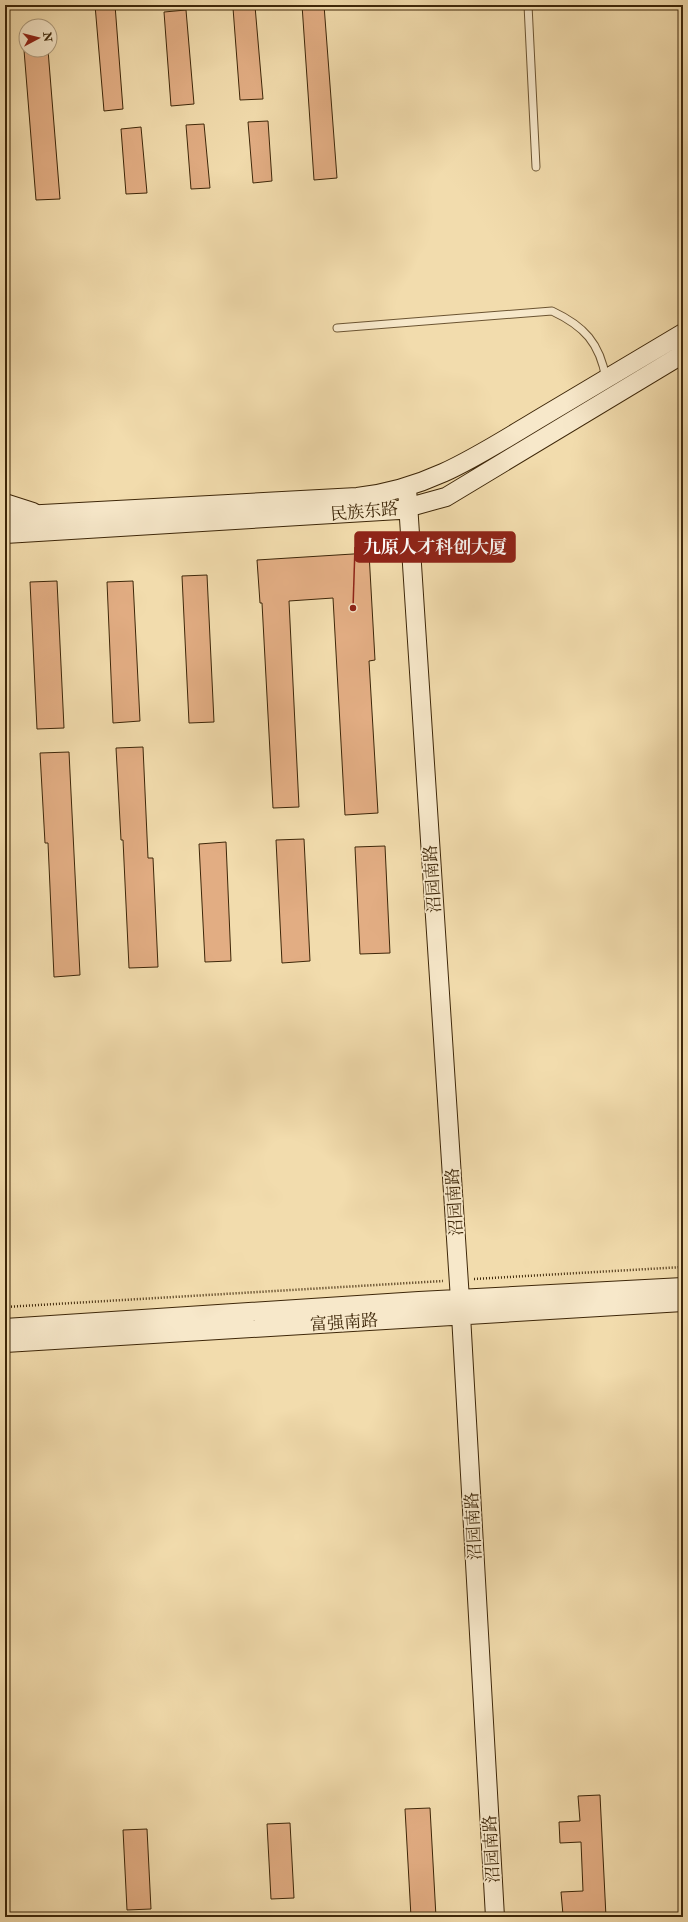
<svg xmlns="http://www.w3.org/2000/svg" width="688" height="1922" viewBox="0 0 688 1922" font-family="'IM FELL Double Pica','Noto Serif SC',serif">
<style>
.building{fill:#e2ad83;stroke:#3e2709}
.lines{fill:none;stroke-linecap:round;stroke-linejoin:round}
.lane-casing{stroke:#6b5432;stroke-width:9}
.secondary-casing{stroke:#3e2709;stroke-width:20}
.path{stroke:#3e2709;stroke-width:2.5;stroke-dasharray:1 2;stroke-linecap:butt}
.lane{stroke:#f7e8ca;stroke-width:7}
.secondary{stroke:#f7e8ca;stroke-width:18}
.labels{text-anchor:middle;stroke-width:3.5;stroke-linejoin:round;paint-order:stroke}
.street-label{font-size:17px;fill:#3e2709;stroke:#f7e8ca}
.leader{fill:none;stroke:#8f2418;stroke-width:1.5}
.callout-dot{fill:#8f2418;stroke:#f7e8ca;stroke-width:1.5}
.callout{fill:#8f2418;stroke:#8f2418;stroke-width:1.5}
.callout-label{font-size:18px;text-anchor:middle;font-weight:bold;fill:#fff}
</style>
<rect width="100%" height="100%" fill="#f2dcad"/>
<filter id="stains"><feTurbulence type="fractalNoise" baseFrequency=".005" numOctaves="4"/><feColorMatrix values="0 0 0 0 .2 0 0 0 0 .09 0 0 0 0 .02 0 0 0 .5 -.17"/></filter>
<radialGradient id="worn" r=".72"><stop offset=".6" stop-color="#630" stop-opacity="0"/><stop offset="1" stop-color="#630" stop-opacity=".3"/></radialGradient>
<path class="building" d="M 95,5 L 115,5 L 123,109 L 104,111 Z
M 302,5 L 324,5 L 337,178 L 314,180 Z
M 255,6 L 263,99 L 240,100 L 233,8 Z
M 186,10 L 194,104 L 171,106 L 164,12 Z
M 24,50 L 48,50 L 60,199 L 36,200 Z
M 268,121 L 272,181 L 253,183 L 248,122 Z
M 204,124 L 210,188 L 191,189 L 186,125 Z
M 141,127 L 147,193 L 126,194 L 121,129 Z
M 369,553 L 375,660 L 369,661 L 378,813 L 345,815 L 333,598 L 289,601 L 299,807 L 273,808 L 262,603 L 260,603 L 257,560 Z
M 207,575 L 214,722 L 189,723 L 182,576 Z
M 57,581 L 64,728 L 37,729 L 30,582 Z
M 133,581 L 140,721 L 113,723 L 107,582 Z
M 143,747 L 148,858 L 153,858 L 158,967 L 129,968 L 123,840 L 121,840 L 116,748 Z
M 69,752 L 80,975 L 54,977 L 48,843 L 45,843 L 40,753 Z
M 304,839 L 310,961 L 282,963 L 276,840 Z
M 226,842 L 231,961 L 205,962 L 199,844 Z
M 385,846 L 390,953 L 360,954 L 355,847 Z
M 600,1795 L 606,1917 L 584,1917 L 584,1914 L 563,1915 L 561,1892 L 583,1891 L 581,1842 L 560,1843 L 559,1822 L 580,1821 L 578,1796 Z
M 430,1808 L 436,1917 L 411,1917 L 405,1809 Z
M 290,1823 L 294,1898 L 271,1899 L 267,1824 Z
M 147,1829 L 151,1909 L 127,1910 L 123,1830 Z"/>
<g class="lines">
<g class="lane-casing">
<path id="lane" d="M 528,5 L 536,167
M 337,328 L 552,311 C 584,326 600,343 606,379"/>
</g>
<g class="secondary-casing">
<path id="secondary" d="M 407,488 L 461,1315 L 495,1917
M 5,503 L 33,512
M 5,516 L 357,497 C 430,489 480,454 542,417 C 589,389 636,361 683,333
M 5,534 L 399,510 L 446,497 L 683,354
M 5,1328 L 419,1301 L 683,1287
M 5,1343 L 683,1302"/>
</g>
<path class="path" d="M 474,1279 L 683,1267
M 5,1307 L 443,1281"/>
<use href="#lane" class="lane"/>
<use href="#secondary" class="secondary"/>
</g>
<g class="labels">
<g class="street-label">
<text transform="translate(364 511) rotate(-5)" y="6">民族东路</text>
<text transform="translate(432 879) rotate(-94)" y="6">沼园南路</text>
<text transform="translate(454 1202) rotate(-94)" y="6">沼园南路</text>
<text transform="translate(344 1322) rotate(-4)" y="6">富强南路</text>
<text transform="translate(473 1526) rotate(-93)" y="6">沼园南路</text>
<text transform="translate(491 1849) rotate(-93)" y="6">沼园南路</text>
</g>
</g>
<path class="leader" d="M353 608L355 547"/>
<circle class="callout-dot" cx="353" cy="608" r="4"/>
<rect class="callout" x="355" y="532" width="160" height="30" rx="4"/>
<g class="callout-label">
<text x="435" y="553">九原人才科创大厦</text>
</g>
<rect width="688" height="1922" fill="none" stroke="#f2dcad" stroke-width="20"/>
<rect x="6" y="6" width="676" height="1910" fill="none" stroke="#3e2709" stroke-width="2"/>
<rect x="10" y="10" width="668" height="1902" fill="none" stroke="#3e2709"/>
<g transform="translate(38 38) rotate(83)"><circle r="19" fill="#f7e8ca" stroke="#ad9b7d"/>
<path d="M0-3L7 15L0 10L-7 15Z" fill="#8f2418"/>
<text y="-6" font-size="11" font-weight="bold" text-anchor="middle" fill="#3e2709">N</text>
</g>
<rect width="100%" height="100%" filter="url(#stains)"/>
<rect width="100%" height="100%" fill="url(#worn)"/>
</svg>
